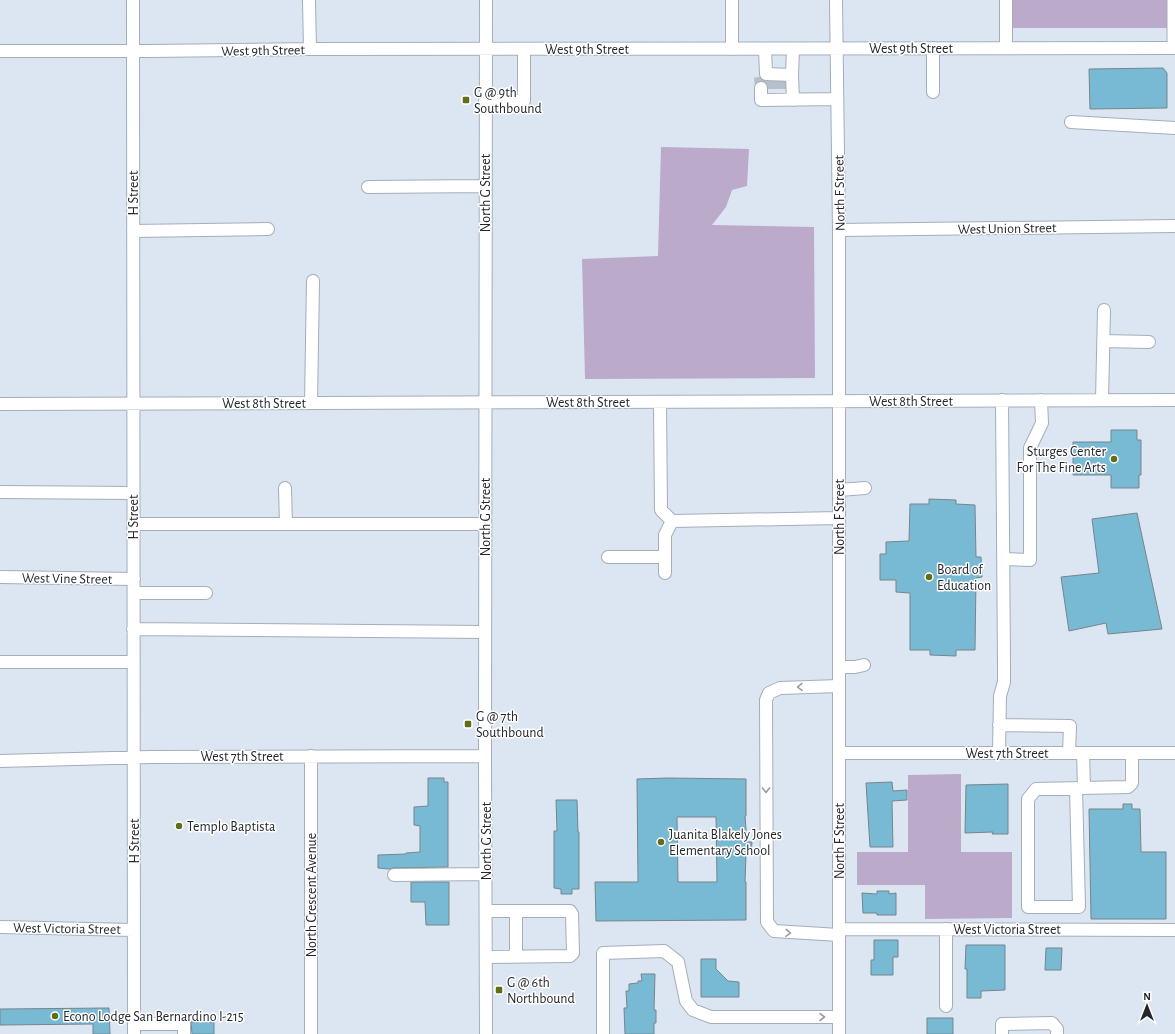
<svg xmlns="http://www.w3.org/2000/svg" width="1175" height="1034" viewBox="0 0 1175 1034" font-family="'Alegreya Sans',sans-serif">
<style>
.green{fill:#bbaaca}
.building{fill:#78b9d4;stroke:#76858b;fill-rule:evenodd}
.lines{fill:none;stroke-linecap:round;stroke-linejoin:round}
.minor-tunnel{stroke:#b7c0ca;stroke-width:12;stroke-dasharray:12 6;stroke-linecap:butt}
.minor-casing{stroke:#a4aeba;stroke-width:14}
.major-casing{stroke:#a4aeba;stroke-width:17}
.minor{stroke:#fff;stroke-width:12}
.major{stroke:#fff;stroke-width:15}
.oneway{stroke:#9c9ea0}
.poi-dot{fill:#626d15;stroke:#fff;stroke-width:1.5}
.labels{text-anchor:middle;stroke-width:3;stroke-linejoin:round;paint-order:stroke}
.street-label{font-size:14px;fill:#24272c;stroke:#fff}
.poi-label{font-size:14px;fill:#24272c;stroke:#fff;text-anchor:start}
</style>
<rect width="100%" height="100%" fill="#dce6f2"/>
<path class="green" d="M 1009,0 L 1167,0 L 1167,28 L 1009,28 Z
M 661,147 L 749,149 L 747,186 L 732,190 L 726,207 L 712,225 L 814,227 L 815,378 L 585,379 L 582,259 L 658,256 Z
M 961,774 L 961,852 L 1012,852 L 1012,918 L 925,919 L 925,885 L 857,885 L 857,852 L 908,852 L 908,775 Z"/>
<path class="building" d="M 1163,68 L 1167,73 L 1167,108 L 1090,109 L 1089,69 Z
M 1111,430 L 1137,430 L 1137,440 L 1141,440 L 1141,475 L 1139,475 L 1139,488 L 1111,488 L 1111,475 L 1073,475 L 1073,442 L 1111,442 Z
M 929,499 L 956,500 L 956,504 L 975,505 L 976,557 L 981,557 L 982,577 L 976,578 L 975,650 L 956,650 L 956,656 L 930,655 L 930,650 L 910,650 L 910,593 L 896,592 L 896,580 L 880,580 L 880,554 L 886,554 L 886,542 L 909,541 L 910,504 L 929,504 Z
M 1137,513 L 1162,629 L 1108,634 L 1106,623 L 1069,631 L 1061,577 L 1099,573 L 1092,519 Z
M 428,778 L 444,778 L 444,782 L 448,782 L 448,867 L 394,868 L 389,869 L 378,868 L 378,855 L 406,854 L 406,853 L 420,852 L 420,826 L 414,825 L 414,807 L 428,806 Z
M 668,778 L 746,779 L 746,816 L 745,816 L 747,842 L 752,842 L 751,855 L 746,855 L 745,882 L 746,882 L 746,920 L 596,921 L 595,882 L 638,882 L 637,779 ZM 677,817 L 716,817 L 717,882 L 678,882 Z
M 892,782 L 893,791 L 907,790 L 907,800 L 892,801 L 893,847 L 870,847 L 866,783 Z
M 1008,784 L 1008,834 L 992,834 L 993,832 L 965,833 L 966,785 Z
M 556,800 L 577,800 L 578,832 L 579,832 L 579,889 L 572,889 L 572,894 L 561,894 L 561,889 L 554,888 L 554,831 L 557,831 Z
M 1123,804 L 1132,804 L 1132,809 L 1140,809 L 1141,852 L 1166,852 L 1166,919 L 1091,919 L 1089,809 L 1123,809 Z
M 411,882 L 449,882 L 449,925 L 426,925 L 425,902 L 411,902 Z
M 877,891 L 889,891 L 889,894 L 896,893 L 896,915 L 877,915 L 877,913 L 863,913 L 862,893 L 877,894 Z
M 874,940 L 898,940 L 898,957 L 893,957 L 893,975 L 871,975 L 871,960 L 874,960 Z
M 966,945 L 1005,945 L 1005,990 L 981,991 L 981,998 L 967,998 L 967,969 L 965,969 Z
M 1046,948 L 1062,948 L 1061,970 L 1045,970 Z
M 701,959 L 716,959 L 716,969 L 728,981 L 739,982 L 739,997 L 701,997 Z
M 641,974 L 655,974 L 654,1010 L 656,1010 L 656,1023 L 654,1023 L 654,1034 L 625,1034 L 624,1008 L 627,1008 L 626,991 L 629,991 L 629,984 L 638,983 L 638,981 L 642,981 Z
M 109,1008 L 110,1034 L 93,1034 L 93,1024 L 0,1025 L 0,1009 Z
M 927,1018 L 953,1018 L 953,1034 L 927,1034 Z
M 191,1022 L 214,1022 L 214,1034 L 192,1034 Z"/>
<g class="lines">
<path class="minor-tunnel" d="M 760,77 L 761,88
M 771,78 L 771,89
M 783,78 L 783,89"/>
<g class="minor-casing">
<path id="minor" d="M 133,0 L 134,1034
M 309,0 L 310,49
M 486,0 L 485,756 L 486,1034
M 836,0 L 839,230 L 839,1034
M 1006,0 L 1006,48
M 732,49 L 732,0
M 765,49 L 766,74 L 792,75 L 793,49
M 0,51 L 150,51 L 310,49 L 1175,48
M 792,75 L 793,100
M 761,88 L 761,100 L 837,99
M 933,92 L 933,48
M 485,101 L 524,101 L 524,49
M 1071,122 L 1175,128
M 368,187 L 485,186
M 839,230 L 1175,226
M 133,231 L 268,229
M 1103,341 L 1149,342
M 1102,400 L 1104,310
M 660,402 L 661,510 L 672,521
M 311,403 L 313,281
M 0,404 L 1175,400
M 285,488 L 286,524
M 839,490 L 865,488
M 0,492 L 133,493
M 672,521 L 839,518
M 133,524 L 485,524
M 608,557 L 665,557
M 1003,559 L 1030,560 L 1030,448 L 1042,423 L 1041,400
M 665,573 L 665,535 L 672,521
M 0,577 L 134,579
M 134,593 L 206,593
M 133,629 L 485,632
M 0,662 L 133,662
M 839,667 L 855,667 L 864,665
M 839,686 L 780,688 L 769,693 L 766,700 L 767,922 L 774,931 L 839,935
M 999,725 L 1070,726 L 1069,753
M 839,753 L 1175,753
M 999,753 L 1000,696 L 1004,682 L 1004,664 L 1002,400
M 1083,753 L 1084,788
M 0,761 L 150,757 L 485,756
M 1076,788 L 1079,907 L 1028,907 L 1028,799 L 1036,789 L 1128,787 L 1132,783 L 1132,753
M 394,875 L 486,874
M 486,911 L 570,911 L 572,914 L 573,953 L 570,956 L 486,957
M 516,911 L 516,956
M 0,927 L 134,930
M 839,929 L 1175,930
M 946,929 L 946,1006
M 134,1024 L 184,1024 L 184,1034
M 311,1034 L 311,756
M 603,1034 L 603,953 L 664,951 L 678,962 L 686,1001 L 693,1010 L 711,1017 L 839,1017
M 1002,1034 L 1002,1024 L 1052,1023 L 1057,1029 L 1057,1034"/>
</g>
<g class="major-casing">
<path id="major" d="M 1175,0 L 1175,41"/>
</g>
<use href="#minor" class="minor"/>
<use href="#major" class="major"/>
</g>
<defs><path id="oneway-chevron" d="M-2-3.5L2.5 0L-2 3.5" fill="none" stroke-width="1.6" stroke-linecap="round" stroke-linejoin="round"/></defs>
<g class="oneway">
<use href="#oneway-chevron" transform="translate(800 687) rotate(178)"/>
<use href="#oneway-chevron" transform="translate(766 790) rotate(90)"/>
<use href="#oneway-chevron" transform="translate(788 933) rotate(3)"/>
<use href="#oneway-chevron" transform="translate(822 1017)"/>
</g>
<g class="poi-dot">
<rect x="462" y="96" width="8" height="8" rx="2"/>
<circle cx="1114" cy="459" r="4"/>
<circle cx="929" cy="577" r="4"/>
<rect x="464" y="720" width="8" height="8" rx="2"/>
<circle cx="179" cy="826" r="4"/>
<circle cx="661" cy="842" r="4"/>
<rect x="495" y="986" width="8" height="8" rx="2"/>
<circle cx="55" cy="1016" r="4"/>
</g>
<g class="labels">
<g class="street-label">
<text x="911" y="53">West 9th Street</text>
<text x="587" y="54">West 9th Street</text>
<text transform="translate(263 50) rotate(-1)" y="5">West 9th Street</text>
<text transform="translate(133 193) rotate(-90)" y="5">H Street</text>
<text transform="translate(485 193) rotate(-90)" y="5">North G Street</text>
<text transform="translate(839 193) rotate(-91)" y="5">North F Street</text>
<text transform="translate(1007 228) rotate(-1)" y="5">West Union Street</text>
<text x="911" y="406">West 8th Street</text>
<text x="588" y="407">West 8th Street</text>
<text x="264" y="408">West 8th Street</text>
<text transform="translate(133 517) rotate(-90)" y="5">H Street</text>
<text transform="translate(485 517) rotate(-90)" y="5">North G Street</text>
<text transform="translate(839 517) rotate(-90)" y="5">North F Street</text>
<text transform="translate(67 578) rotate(1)" y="5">West Vine Street</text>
<text x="1007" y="758">West 7th Street</text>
<text x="242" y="761">West 7th Street</text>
<text transform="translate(134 841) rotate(-90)" y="5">H Street</text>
<text transform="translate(486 841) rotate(-90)" y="5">North G Street</text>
<text transform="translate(839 841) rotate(-90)" y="5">North F Street</text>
<text transform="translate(311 895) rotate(-90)" y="5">North Crescent Avenue</text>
<text transform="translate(67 928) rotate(1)" y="5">West Victoria Street</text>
<text x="1007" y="934">West Victoria Street</text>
</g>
<g class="poi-label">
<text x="474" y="97">G @ 9th<tspan x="474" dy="16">Southbound</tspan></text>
<text x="1106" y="456" text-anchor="end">Sturges Center<tspan x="1106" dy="16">For The Fine Arts</tspan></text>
<text x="937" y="574">Board of<tspan x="937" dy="16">Education</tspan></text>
<text x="476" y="721">G @ 7th<tspan x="476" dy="16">Southbound</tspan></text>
<text x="187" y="831">Templo Baptista</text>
<text x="669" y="839">Juanita Blakely Jones<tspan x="669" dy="16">Elementary School</tspan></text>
<text x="507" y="987">G @ 6th<tspan x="507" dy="16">Northbound</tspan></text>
<text x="63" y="1021">Econo Lodge San Bernardino I-215</text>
</g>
</g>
<g transform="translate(1147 1006)" stroke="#ffffff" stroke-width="3" paint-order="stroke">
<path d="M0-3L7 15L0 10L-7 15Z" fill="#24272c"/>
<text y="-6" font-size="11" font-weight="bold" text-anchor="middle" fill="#24272c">N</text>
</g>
</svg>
